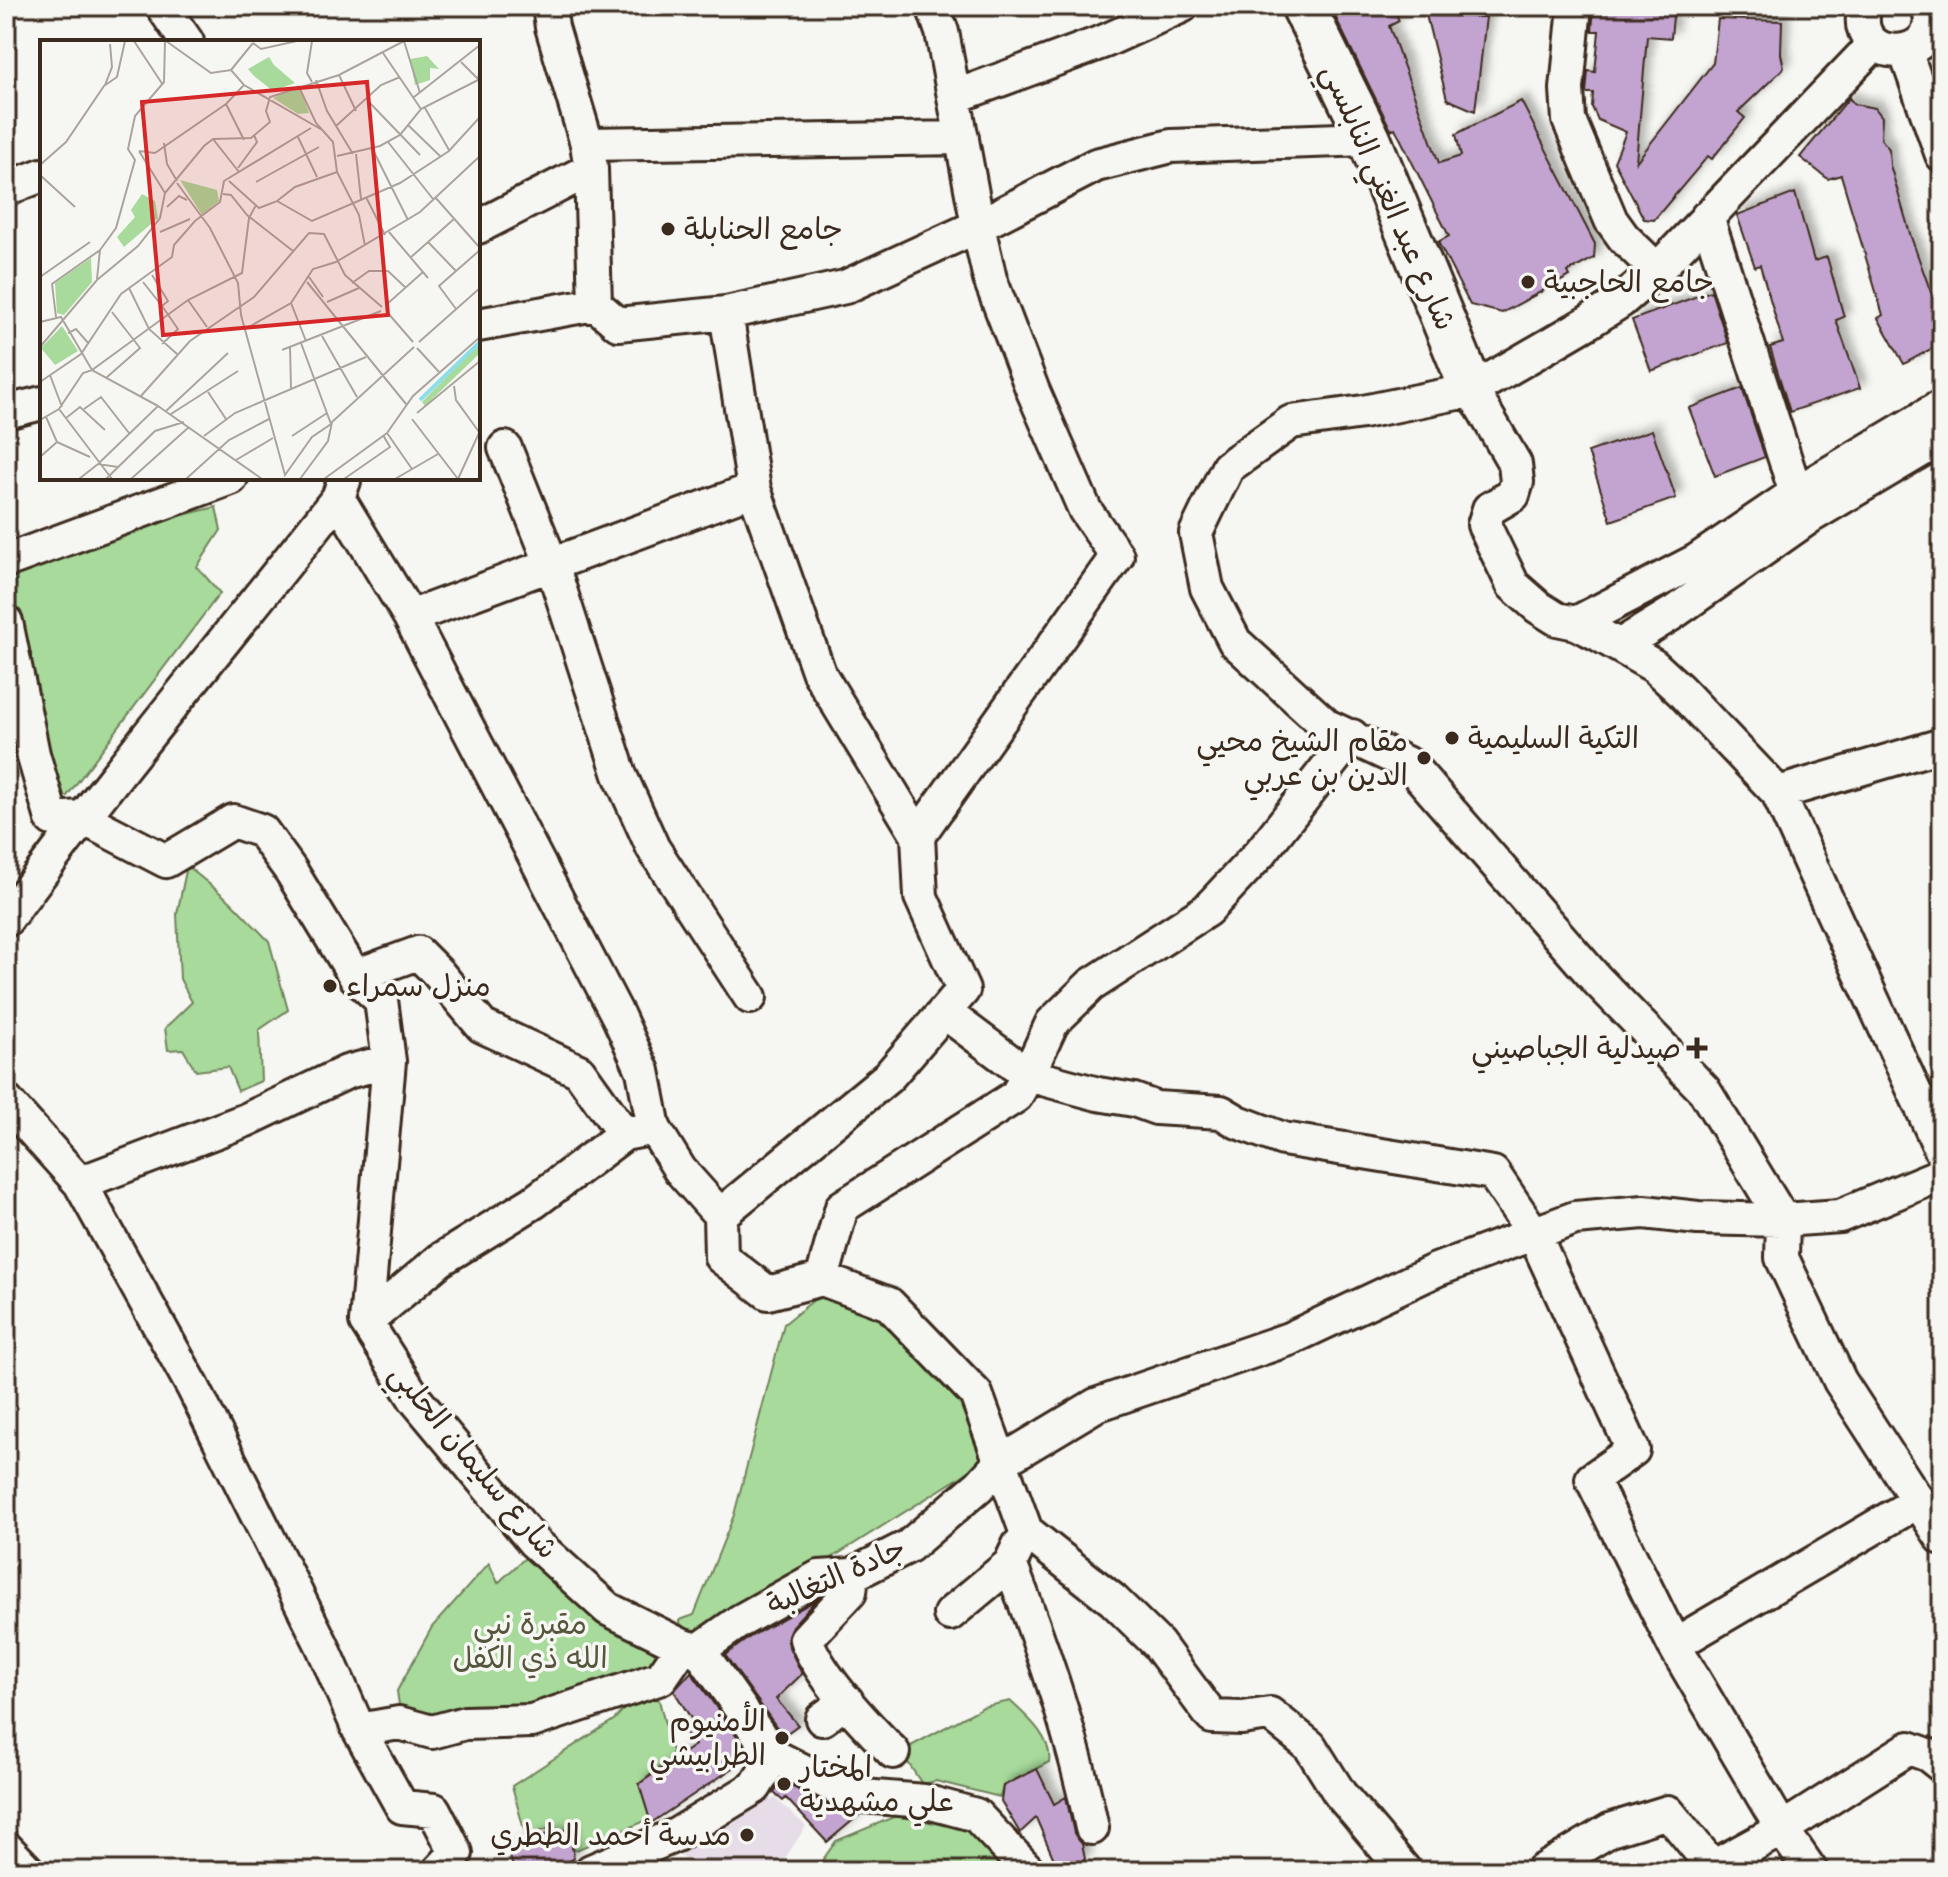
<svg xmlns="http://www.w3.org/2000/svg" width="1948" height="1877" viewBox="0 0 1948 1877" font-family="Mynerve,'Playpen Sans Arabic',sans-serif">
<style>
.built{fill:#e7dde8}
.green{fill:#a7da9b;stroke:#71825c;stroke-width:2}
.building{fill:#c3a4d0;stroke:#3b2a1e;stroke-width:2;filter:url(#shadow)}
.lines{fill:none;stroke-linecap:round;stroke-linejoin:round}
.minor-casing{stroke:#3b2a1e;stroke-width:38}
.major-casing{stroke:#3b2a1e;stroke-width:48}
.minor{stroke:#f6f6f2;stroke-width:32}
.major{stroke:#f6f6f2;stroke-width:42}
.poi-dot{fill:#3b2a1e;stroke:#f6f6f2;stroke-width:3}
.labels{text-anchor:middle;stroke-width:7;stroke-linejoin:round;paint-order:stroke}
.street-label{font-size:30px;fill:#3b2a1e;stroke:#f6f6f2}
.poi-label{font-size:30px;fill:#3b2a1e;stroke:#f6f6f2;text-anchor:start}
.park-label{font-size:30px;fill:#56563d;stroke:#f6f6f2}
.inset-river{fill:none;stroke:#8edee9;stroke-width:4}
.inset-road{fill:none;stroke:#aba49d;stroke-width:2}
.view{fill:#d62828;fill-opacity:0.15;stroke:#d62828;stroke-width:4}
.inset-edge{fill:none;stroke:#3b2a1e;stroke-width:4}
</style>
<defs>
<filter id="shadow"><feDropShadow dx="7" dy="-7" stdDeviation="4" flood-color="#0004"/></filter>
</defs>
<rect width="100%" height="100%" fill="#f6f6f2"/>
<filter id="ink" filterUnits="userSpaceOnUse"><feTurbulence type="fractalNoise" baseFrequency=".0125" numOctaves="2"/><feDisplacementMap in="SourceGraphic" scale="16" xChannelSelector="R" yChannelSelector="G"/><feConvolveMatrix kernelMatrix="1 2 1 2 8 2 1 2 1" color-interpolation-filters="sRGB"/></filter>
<g filter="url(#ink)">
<path class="built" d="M 775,1798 L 806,1826 L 777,1871 L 690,1871 L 675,1844 Z"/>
<path class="green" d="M 216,507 L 221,530 L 197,567 L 220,593 L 67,796 L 38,801 L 6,677 L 6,558 Z
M 187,866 L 230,901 L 269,941 L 288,1010 L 259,1030 L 261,1081 L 238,1091 L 228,1067 L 196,1071 L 183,1049 L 168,1050 L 165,1028 L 192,1002 L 180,979 L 177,914 Z
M 820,1295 L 882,1314 L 973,1414 L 981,1464 L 701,1640 L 681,1634 L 680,1620 L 694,1615 L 734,1515 L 784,1324 Z
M 527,1556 L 660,1657 L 653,1669 L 530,1708 L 438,1716 L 400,1712 L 397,1691 L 432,1627 L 489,1563 L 498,1583 Z
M 652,1698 L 659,1700 L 673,1756 L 639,1784 L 650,1819 L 574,1851 L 568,1830 L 547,1829 L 526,1837 L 512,1786 L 615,1719 L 630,1702 Z
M 1010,1701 C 1026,1716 1053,1738 1049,1762 L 1003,1786 L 1000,1797 L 936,1781 L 922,1784 L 907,1761 L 911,1746 L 983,1707 Z
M 896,1816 L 974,1830 L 1013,1871 L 815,1871 L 836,1841 Z"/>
<path class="building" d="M 1330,6 L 1393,6 L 1399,21 L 1389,26 L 1439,163 L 1461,156 L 1456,134 L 1521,101 L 1595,244 L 1594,258 L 1568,272 L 1570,276 L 1502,313 L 1470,305 L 1438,242 L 1449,236 L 1395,128 L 1391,130 Z
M 1594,6 L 1674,6 L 1671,38 L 1647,36 L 1636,162 L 1713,63 L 1718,19 L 1782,21 L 1781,54 L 1784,68 L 1738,112 L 1745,118 L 1712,159 L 1708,156 L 1654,220 L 1644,219 L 1614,162 L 1626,132 L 1598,120 L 1592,107 L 1593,93 L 1586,93 L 1588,71 L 1595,72 L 1599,31 L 1592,31 Z
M 1426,15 L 1486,17 L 1475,111 L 1447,99 Z
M 1849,98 L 1854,104 L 1875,108 L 1882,117 L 1881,139 L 1889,149 L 1890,165 L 1911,237 L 1942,323 L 1942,343 L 1904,364 L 1878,318 L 1883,315 L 1841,175 L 1828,179 L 1800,157 Z
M 1795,193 L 1814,261 L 1827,257 L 1844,317 L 1836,320 L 1860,388 L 1790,412 L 1770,347 L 1783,343 L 1760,265 L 1755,267 L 1737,215 Z
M 1711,291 L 1728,343 L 1651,371 L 1632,320 Z
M 1742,388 L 1765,457 L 1715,476 L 1689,408 Z
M 1652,430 L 1676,498 L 1611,521 L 1588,452 Z
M 816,1600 L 792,1626 L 788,1635 L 789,1647 L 802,1674 L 776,1699 L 798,1725 L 783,1736 L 725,1655 L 750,1637 Z
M 691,1672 L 751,1756 L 651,1823 L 639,1784 L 695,1745 L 680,1727 L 692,1720 L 674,1691 Z
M 1037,1769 L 1054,1804 L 1066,1797 L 1074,1833 L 1082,1844 L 1085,1859 L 1068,1871 L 1059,1871 L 1036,1818 L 1020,1833 L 1001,1801 L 1003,1786 Z
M 781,1781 L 842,1812 L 859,1815 L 827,1842 L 786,1798 L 783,1801 L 774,1793 Z
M 569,1830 L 574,1858 L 555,1871 L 514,1871 L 508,1849 L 544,1835 Z"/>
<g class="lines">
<g class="minor-casing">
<path id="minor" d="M 162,6 L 187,42
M 549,6 L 552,27 L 587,144 L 591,169 L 595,304
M 1575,6 L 1567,89 L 1569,120 L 1611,220 L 1624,238 L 1657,270
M 1865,6 C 1847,68 1948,63 1928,6
M 1874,44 L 1657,270 L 1621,301 L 1587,323 L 1472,390 L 1363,412 L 1291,422 L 1228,467 L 1196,533 L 1207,588 L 1235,642 L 1327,726 L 1410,765 L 1597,980 L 1704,1090 L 1783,1220 L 1782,1258 L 1840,1381 L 1942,1538
M 1905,51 L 1942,155
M 954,97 L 1105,41 L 1182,6
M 587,144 L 962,138
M 6,189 L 42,175
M 1707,217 L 1796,493
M 478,227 L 591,169
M 726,313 L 754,489 L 819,673 L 918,836
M 478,325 L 595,304 L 618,324 L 726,313 L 845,287 L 978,226 L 1096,165 L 1171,146 L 1369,139
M 1472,390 L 1515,464 L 1517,482 L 1513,495 L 1489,509 L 1484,525 L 1513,585 L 1538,607 L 1557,619 L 1576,623 L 1600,635 L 1654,666 L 1680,690 L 1778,793 L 1942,1152
M 6,412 L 42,403
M 505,448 L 552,565 L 620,775 L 653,848 L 750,997
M 338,498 L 410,617 L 618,1016 L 643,1071 L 654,1128 L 680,1170 L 720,1215
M 6,561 L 231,478
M 410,617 L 754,489
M 6,622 L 33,754 L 52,819 L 81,817 L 166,861 L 233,821 L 262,831 L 291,871 L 355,976 L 381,1000 L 389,1061 L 366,1322 L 415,1399 L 534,1542 L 608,1609 L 683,1646 L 699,1650 L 774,1756 L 851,1795 L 924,1801 L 976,1815 L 1029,1871
M 1576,623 L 1696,561 L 1796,493 L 1942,406
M 1619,646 L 1673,613 L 1811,516 L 1942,438
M 1778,793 L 1942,745
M 6,920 C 112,776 227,639 338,498 L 344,481
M 355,976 L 418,953 L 438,973 L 482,1026 L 579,1071 L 624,1134
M 944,1012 L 1028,1075 L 1098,1094 L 1134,1100 L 1156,1108 L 1221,1112 L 1238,1122 L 1283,1139 L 1493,1173 L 1534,1234 L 1633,1450 L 1592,1479 L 1674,1645 L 1782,1829 L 1811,1871
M 6,1101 L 80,1183 L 193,1387 L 322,1645 L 359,1730 L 402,1807 L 434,1810 L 456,1853 L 439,1871
M 80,1183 L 246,1120 L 347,1072 L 389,1061
M 720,1215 L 888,1077 L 963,990 L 921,897 L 918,836 L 1117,556 L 1085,510 L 1033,391 L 990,279 L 978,226 L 942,32 L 933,6
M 720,1215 L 721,1257 L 768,1293 L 822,1279 L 889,1304 L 976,1394 L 1026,1531 L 1113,1600 L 1158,1644 L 1212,1717 L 1242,1718 L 1270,1714 L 1310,1746 L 1340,1794 L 1405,1871
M 822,1279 L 842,1207 L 1016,1096 L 1028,1075 L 1052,1023 L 1091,985 L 1207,910 L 1261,852 L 1352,736
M 366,1322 L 440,1260 L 534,1202 L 624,1134 L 654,1128
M 1010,1564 C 1044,1650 1073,1737 1092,1828
M 852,1575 L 850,1592 L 806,1639 C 819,1676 865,1724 893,1752
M 950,1614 L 1010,1564 L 1019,1545
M 1674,1645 L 1919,1501
M 699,1650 L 740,1621 L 819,1577 L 852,1575 L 909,1546 L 979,1486 L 1001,1462 L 1096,1405 L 1289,1339 L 1436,1270 L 1575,1218 L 1644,1212 L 1698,1218 L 1783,1220 L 1840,1216 L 1942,1174
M 822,1719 L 847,1701
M 359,1730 L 399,1723 L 432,1732 L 465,1723 L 532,1721 L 661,1678 L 683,1646
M 6,1848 L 28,1871
M 591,1871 L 676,1835 L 755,1787 L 774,1756
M 1542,1871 L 1610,1830 L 1668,1812 L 1713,1867 L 1782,1829 L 1909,1748 L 1928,1755 L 1942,1766"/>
</g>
<g class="major-casing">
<path id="major" d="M 1303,6 L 1369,139 L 1472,390"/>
</g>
<use href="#minor" class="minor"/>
<use href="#major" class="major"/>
</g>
</g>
<g class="poi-dot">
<circle cx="668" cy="229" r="8"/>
<circle cx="1528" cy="282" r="8"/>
<circle cx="1452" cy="738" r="8"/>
<circle cx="1424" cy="758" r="8"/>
<circle cx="330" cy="986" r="8"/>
<path d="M1693 1036h8v8h8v8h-8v8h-8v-8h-8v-8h8z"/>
<circle cx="782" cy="1738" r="8"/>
<circle cx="784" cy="1784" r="8"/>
<circle cx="747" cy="1835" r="8"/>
</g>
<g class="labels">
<g class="street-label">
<text transform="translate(1389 197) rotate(66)" y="10">شارع عبد الغني النابلسي</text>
<text transform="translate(474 1461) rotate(50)" y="10">شارع سليمان الحلبي</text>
<text transform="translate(836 1576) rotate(-24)" y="10">جادة التغالبة</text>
</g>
<g class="poi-label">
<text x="684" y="239">جامع الحنابلة</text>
<text x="1544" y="292">جامع الحاجبية</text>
<text x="1468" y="748">التكية السليمية</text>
<text x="1408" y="751" text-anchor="end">مقام الشيخ محيي<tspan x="1408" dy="34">الدين بن عربي</tspan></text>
<text x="346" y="996">منزل سمراء</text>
<text x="1681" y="1058" text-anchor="end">صيدلية الجباصيني</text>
<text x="766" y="1731" text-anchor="end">الأمنيوم<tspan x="766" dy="34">الطرابيشي</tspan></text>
<text x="800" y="1777">المختار<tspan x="800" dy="34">علي مشهدية</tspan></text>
<text x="731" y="1845" text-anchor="end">مدسة أحمد الططري</text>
</g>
<g class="park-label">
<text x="530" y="1634">مقبرة نبي<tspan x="530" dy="34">الله ذي الكفل</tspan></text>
</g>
</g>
<g transform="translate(40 40)">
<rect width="440" height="440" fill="#f6f6f2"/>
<path d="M 387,16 L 399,29 L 390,28 L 390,40 L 375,45 L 370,19 ZM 229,17 L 234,25 L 255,43 L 233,51 L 214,36 L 208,29 ZM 259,45 L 269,73 L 258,74 L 233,58 ZM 140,140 L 177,150 L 179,161 L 162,175 ZM 102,154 L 115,161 L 118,178 L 84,207 L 77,197 L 95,177 L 91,170 ZM 51,218 L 52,242 L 24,275 L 17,273 L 15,243 ZM 22,286 L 38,311 L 15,325 L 1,308 ZM 440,303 L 440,313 L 385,366 L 382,362 Z" fill="#a7da9b"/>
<path class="inset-river" d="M 380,360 L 440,302"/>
<path class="inset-road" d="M 94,1 L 123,45M 126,1 L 171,33 L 191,30 L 204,45 L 284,91M 364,1 L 380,53M 213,3 L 221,9 L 257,1M 343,13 L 381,69M 421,22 L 439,40M 191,30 L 213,3M 299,35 L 316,71M 276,40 L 287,71 L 313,114M 272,42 L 267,33 L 272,1M 65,45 L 72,27 L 70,4M 259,47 L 276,83 L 293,102 L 297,132 L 319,175 L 325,206M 374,57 L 440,5M 328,61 L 380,115M 186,64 L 204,100M 385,68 L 409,110M 368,85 L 400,116M 296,86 L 341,45 L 360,37M 258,97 L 277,137M 173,99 L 199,132M 348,102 L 393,159M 124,103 L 127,124 L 137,141M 332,108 L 368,180M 99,111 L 115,113 L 186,64 L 204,45M 99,111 L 125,153M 316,114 L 321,159M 297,116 L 340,106 L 360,95 L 381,69 L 438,40 L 440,27M 0,125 L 26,102 L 64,46 L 77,37 L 85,1M 198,128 L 217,102 L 214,95M 0,135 L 35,167M 189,141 L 219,168 L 237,161 L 272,181 L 360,143 L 409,111 L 440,77M 216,142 L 279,107M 137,143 L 170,188 L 198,243 L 201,275 L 245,435 L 272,397 L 291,384 L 261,303M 183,154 L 191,155 L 207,175 L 253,211M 326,157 L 345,195M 395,157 L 440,208M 237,161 L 255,147 L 297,132M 127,167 L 139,156 L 147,160M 120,192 L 150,179M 349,192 L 388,238M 388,202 L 416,231M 370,218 L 414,179M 296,222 L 380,172 L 440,116M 112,235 L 128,261 L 122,266 L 138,289 L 122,304M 0,237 L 50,202M 269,237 L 283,257M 57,239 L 60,210 L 76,188 L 95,120 L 88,109 L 95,76 L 124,42 L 125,1M 103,242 L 122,266M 267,242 L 366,364M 312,243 L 329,231 L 348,231 L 366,248M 89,248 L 109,289 L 137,314M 148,260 L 167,287M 287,262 L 319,248M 251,263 L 266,301M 346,265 L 383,232M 416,269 L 399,246 L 440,210M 347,272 L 373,302M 16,277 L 12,244 L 60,210M 0,282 L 21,277 L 52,330 L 148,260 L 202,233 L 209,178 L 216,165M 207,288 L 251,263 L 273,229 L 296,222M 28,293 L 36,289 L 49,304M 282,296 L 317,357M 379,302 L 440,248M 0,307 L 57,240 L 98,206 L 120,178 L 125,153 L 164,106 L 173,99 L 211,98 L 230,82 L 226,71 L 230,57 L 299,35 L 364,1M 250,307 L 251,348M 377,308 L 400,333M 242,310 L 341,271M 10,335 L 22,367M 66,338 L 100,308 L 72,272M 0,342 L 41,314 L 81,254 L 132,217 L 134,205 L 155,181 L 180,162 L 184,141 L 271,88M 414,346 L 416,360 L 439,392M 168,352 L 186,379M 101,356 L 150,301 L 214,257 L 269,193 L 284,194 L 305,235 L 342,267M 19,369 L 72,439M 44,369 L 61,357 L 89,393M 126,371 L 188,313M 377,373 L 440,321M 131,374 L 198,331M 6,377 L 17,402M 26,378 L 40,367 L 65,390M 372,379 L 418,439M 0,380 L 19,369 L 43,333 L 52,330 L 118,366M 347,393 L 372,429M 164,396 L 195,373 L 326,317M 252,396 L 287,373M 0,417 L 17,402 L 50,417M 196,420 L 233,398M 58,424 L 118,366 L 222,439M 39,439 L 58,424 L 78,427M 66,439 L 115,391 L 144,382M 91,439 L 149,387M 146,439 L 189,400 L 229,379M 260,439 L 288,401 L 292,382 L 374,307M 284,439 L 347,393 L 373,356 L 440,297M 304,439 L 350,407 L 343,395M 355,439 L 398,414M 418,439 L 439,393"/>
<path class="view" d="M 327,42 L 348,275 L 123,295 L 102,62 Z"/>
<rect width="440" height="440" class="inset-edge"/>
</g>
<rect width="1948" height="1877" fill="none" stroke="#f6f6f2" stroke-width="32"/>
<rect x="16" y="16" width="1916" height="1845" fill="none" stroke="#3b2a1e" stroke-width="3" filter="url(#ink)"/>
</svg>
